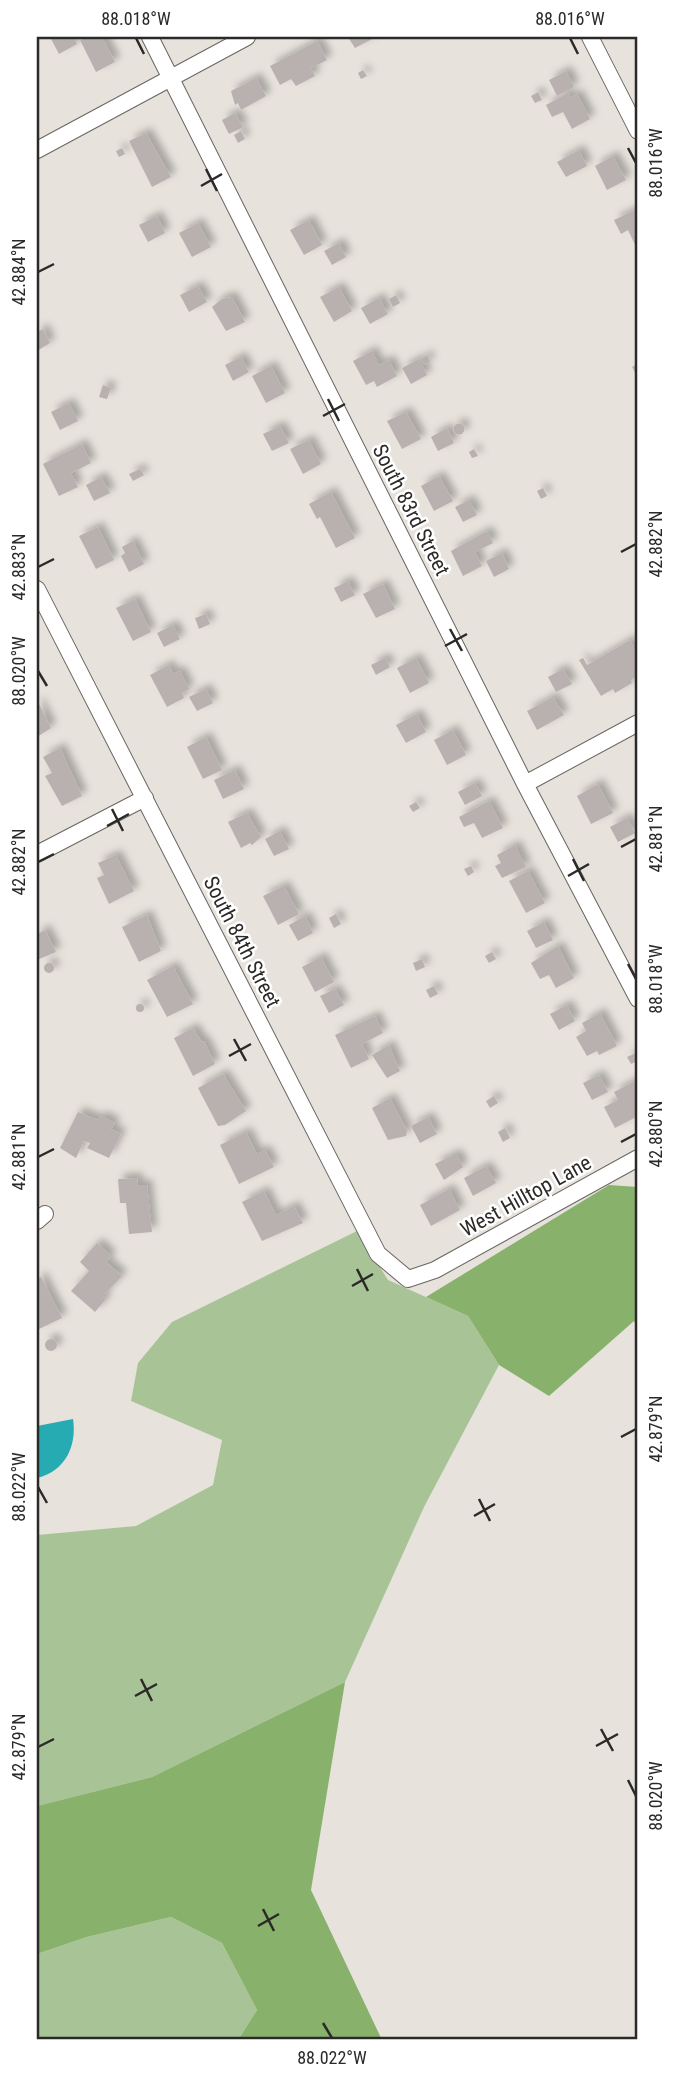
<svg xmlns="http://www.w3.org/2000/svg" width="675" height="2077" viewBox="0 0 675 2077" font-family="'Roboto Condensed',sans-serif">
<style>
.green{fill:#a8c497}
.forest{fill:#88b26c}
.water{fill:#26abb2}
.building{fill:#b9b1b0;filter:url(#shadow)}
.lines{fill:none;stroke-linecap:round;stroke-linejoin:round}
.minor-casing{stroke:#696560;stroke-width:18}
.minor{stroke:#fff;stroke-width:16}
.ticks{fill:none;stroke:#2c2a28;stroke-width:2.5}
.labels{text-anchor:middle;stroke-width:5;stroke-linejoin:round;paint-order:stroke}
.street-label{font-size:21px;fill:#2c2a28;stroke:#fff}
.neatline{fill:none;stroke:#2c2a28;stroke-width:2.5}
.ticks-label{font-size:18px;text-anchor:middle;fill:#2c2a28}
</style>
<defs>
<filter id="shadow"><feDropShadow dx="5.5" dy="-5.5" stdDeviation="3.5" flood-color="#0004"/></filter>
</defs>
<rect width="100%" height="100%" fill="#e7e2dc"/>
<path class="green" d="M 357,1231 L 388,1280 L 468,1316 L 499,1365 L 424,1507 L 345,1682 L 152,1777 L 37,1806 L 37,1535 L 136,1526 L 213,1485 L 222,1440 L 131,1401 L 138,1363 L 172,1322 Z
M 171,1917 L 222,1943 L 257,2010 L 238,2040 L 37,2040 L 37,1954 L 87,1937 Z"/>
<path class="forest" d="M 609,1185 L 638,1187 L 638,1327 L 634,1321 L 549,1396 L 499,1365 L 468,1316 L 426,1297 Z
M 345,1682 L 311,1890 L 382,2040 L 238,2040 L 257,2010 L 222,1943 L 171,1917 L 87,1937 L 37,1954 L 37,1806 L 152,1777 Z"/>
<path class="water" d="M 73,1419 C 77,1445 66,1471 37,1478 L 37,1426 Z"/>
<path class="building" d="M 50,37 L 74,37 L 77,44 L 59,54 Z
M 87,37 L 102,37 L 115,62 L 96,72 L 80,40 Z
M 348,37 L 376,37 L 355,48 Z
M 317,41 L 327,60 L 311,68 L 315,76 L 296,86 L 291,79 L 280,85 L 270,66 Z
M 363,70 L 367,76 L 361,79 L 358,73 Z
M 566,71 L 574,87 L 557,96 L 549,80 Z
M 256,78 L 266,96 L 241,110 L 238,103 L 235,105 L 231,91 Z
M 538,92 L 542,100 L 535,103 L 531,96 Z
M 568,93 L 570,98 L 577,94 L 590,119 L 572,129 L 563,112 L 552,117 L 546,105 Z
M 235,113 L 243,127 L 229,134 L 222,120 Z
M 241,131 L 245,139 L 238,143 L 234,135 Z
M 146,133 L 171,177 L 152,187 L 129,141 Z
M 122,148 L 125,154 L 119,157 L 116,151 Z
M 579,150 L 587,166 L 566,177 L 557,162 Z
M 613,156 L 626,180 L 607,190 L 595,166 Z
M 637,209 L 638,211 L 638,251 L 628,230 L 621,234 L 614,220 Z
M 157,216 L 165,233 L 148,242 L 139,225 Z
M 309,220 L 322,245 L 304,255 L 290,230 Z
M 198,223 L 211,247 L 192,257 L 179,233 Z
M 339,243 L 346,257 L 332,265 L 324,251 Z
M 198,286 L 207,302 L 189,312 L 180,295 Z
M 339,287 L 352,311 L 334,322 L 320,297 Z
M 396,295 L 400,303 L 393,307 L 389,299 Z
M 232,297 L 245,322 L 226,331 L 212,307 L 222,299 Z
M 379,298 L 388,314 L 370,324 L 361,308 Z
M 43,329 L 50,343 L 37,351 L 37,332 Z
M 372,351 L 379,365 L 389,360 L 397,376 L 377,387 L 374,381 L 366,385 L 353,361 Z
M 427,355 L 430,362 L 424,365 L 421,359 Z
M 241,357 L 249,372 L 233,381 L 225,365 Z
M 419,359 L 427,375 L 411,384 L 402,368 Z
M 638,363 L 638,378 L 632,367 Z
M 271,366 L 285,393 L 266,403 L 252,376 Z
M 103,385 L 111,388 L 107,399 L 99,397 Z
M 69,403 L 78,421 L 60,430 L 51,412 Z
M 406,412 L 421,439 L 402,449 L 387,421 Z
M453.5 429a5.5 5.5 0 1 1 11 0a5.5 5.5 0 1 1-11 0Z
M 280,426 L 289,443 L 272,451 L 263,434 Z
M 447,428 L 454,443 L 438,451 L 431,437 Z
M 309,440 L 321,464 L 303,474 L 290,449 Z
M 82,444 L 91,463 L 71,473 L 78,487 L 59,496 L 43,464 Z
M 474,449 L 478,456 L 472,458 L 469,452 Z
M 140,469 L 144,475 L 133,481 L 129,474 Z
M 439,476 L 453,501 L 434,511 L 421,486 Z
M 101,477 L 110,493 L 94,501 L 86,485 Z
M 543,488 L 547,496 L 541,499 L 537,491 Z
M 331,492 L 355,538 L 336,548 L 320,517 L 317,519 L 309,504 Z
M 469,500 L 477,515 L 463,522 L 455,507 Z
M 98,527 L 114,560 L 96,569 L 79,536 Z
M 487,531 L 493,543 L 475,552 L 482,566 L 463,576 L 451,551 Z
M 133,541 L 144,564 L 129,572 L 121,556 L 125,553 L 122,547 Z
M 502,553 L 509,569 L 494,577 L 486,561 Z
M 348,581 L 355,595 L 341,602 L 334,588 Z
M 383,584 L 395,609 L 376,618 L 363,594 Z
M 135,599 L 151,632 L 133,641 L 116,608 Z
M 206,614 L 210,624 L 199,629 L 195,618 Z
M 173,625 L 180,639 L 164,647 L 157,633 Z
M 630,640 L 638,656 L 638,676 L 631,680 L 632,683 L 615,693 L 613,689 L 601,696 L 579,660 L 583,658 L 587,665 Z
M 385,658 L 390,667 L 376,675 L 371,665 Z
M 416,658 L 429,683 L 410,693 L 397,668 Z
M 169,665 L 173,674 L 180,671 L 189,689 L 182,693 L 184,698 L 167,707 L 150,675 Z
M 563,669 L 572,684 L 556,692 L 548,677 Z
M 206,689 L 213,703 L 197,711 L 189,697 Z
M 553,697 L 564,715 L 537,730 L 527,711 Z
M 37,700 L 51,728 L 37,737 Z
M 417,714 L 426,732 L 406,743 L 396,725 Z
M 453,730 L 466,755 L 447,765 L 434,740 Z
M 206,737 L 222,770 L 203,779 L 187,747 Z
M 60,748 L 82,796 L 62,806 L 45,776 L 52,773 L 43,757 Z
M 235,770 L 244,789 L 223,799 L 214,780 Z
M 475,783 L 482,796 L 465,805 L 458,792 Z
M 598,784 L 613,813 L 591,824 L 577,796 Z
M 489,801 L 503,828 L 482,838 L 474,823 L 464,827 L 459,817 Z
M 416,802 L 420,808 L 413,812 L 409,806 Z
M 247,813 L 261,837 L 252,845 L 250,843 L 241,848 L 228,822 Z
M 627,818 L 635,833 L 618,842 L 610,827 Z
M 280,831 L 289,849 L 274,856 L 265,839 Z
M 515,845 L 526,867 L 502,878 L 495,866 L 501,863 L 497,855 Z
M 116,855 L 134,891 L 109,904 L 97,878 L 104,875 L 98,863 Z
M 471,866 L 474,872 L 468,876 L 464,869 Z
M 528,871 L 545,903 L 526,913 L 509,881 Z
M 284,886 L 299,914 L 278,925 L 263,896 Z
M 336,914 L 341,924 L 334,928 L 329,918 Z
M 147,915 L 161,951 L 139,962 L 122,927 Z
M 305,916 L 313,933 L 298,941 L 289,925 Z
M 544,922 L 553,940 L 536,948 L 527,931 Z
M 45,930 L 56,952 L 37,960 L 37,934 Z
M 558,946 L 574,978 L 556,988 L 549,975 L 540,979 L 531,963 Z
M 492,952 L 496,959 L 489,963 L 485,956 Z
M 321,957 L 334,982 L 315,992 L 302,967 Z
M 422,959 L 425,967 L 416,971 L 413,963 Z
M44 968a5 5 0 1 1 10 0a5 5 0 1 1-10 0Z
M 173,966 L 193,1004 L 167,1017 L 147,980 Z
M 434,986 L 438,994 L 430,998 L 426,990 Z
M 335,989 L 344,1005 L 329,1013 L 320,996 Z
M136 1008a4 4 0 1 1 8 0a4 4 0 1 1-8 0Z
M 567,1005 L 575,1021 L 559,1030 L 550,1014 Z
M 600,1013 L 617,1046 L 599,1055 L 597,1051 L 587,1056 L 576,1037 L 586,1031 L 582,1023 Z
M 375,1016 L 383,1033 L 362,1044 L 369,1059 L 351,1068 L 335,1035 Z
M 193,1028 L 202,1042 L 204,1041 L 215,1064 L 193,1076 L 174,1038 Z
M 389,1045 L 400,1071 L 387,1078 L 372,1055 Z
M 636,1053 L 638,1061 L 631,1064 L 627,1057 Z
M 223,1074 L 246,1111 L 225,1125 L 218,1126 L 198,1088 Z
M 599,1075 L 608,1092 L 592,1100 L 583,1083 Z
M 635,1081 L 638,1088 L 638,1116 L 615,1128 L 604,1107 L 618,1100 L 614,1092 Z
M 494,1096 L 498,1103 L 490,1108 L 486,1101 Z
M 390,1098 L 407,1131 L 406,1136 L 388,1140 L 372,1108 Z
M 78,1112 L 98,1120 L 101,1116 L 115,1123 L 111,1129 L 121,1134 L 109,1158 L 87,1148 L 90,1143 L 84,1141 L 76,1158 L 60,1148 Z
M 428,1117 L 437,1134 L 420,1143 L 411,1126 Z
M 505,1128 L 510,1138 L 503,1142 L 498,1132 Z
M 246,1132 L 257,1154 L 265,1150 L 274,1167 L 239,1184 L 220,1145 Z
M 453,1155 L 457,1155 L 463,1167 L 444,1180 L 435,1164 Z
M 486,1166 L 496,1183 L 473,1196 L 464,1178 Z
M 137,1178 L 138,1185 L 147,1185 L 152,1232 L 129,1234 L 126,1203 L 120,1203 L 118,1179 Z
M 449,1189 L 460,1210 L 431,1226 L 420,1205 Z
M 264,1191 L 276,1215 L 294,1206 L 303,1223 L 262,1241 L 242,1202 Z
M 97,1243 L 111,1256 L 106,1262 L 122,1276 L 103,1296 L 106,1299 L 95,1312 L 71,1291 L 89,1271 L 80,1262 Z
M 41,1277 L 62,1318 L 37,1330 L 37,1279 Z
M45 1345a6 6 0 1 1 12 0a6 6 0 1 1-12 0Z"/>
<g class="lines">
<g class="minor-casing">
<path id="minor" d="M 150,37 L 525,784 L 638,999
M 590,37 L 638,131
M 37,150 L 247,37
M 37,589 L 378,1254 L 408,1279 L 435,1270 L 638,1158
M 525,784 L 638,723
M 37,854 L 145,798
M 37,1221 L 45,1214"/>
</g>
<use href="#minor" class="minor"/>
</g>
<path class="ticks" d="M 136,38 L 144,54M 570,38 L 578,54M 628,148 L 636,163M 206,169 L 217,191M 201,186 L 222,174M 38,272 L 54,264M 328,399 L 339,421M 323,416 L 345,404M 621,552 L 636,544M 38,567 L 54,559M 450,629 L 462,651M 445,646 L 467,634M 38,671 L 47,686M 112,809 L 123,831M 107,826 L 129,814M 621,847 L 636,839M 573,859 L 584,881M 38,862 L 54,854M 568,876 L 589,864M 628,964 L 636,979M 234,1039 L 246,1061M 229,1056 L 251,1044M 621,1142 L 636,1134M 38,1157 L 54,1149M 357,1269 L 368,1291M 352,1286 L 373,1274M 621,1437 L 636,1429M 38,1487 L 47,1503M 479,1499 L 490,1521M 474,1516 L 495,1504M 141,1679 L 152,1701M 135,1696 L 157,1684M 601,1729 L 613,1751M 596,1746 L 618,1734M 38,1747 L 54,1739M 628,1780 L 636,1796M 263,1909 L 274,1931M 258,1926 L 279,1914M 323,2023 L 332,2038"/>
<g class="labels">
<g class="street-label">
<text transform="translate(411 510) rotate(63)" y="7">South 83rd Street</text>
<text transform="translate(242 942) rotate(63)" y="7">South 84th Street</text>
<text transform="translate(526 1196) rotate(-29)" y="7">West Hilltop Lane</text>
</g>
</g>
<rect width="675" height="2077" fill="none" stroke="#ffffff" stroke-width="77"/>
<rect x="38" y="38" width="598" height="2000" class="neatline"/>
<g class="ticks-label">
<text x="136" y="25">88.018°W</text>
<text x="570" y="25">88.016°W</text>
<text transform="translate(656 163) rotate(-90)" y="6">88.016°W</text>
<text transform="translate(19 272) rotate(-90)" y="6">42.884°N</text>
<text transform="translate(656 544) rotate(-90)" y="6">42.882°N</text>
<text transform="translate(19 567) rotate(-90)" y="6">42.883°N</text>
<text transform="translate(19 671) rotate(-90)" y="6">88.020°W</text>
<text transform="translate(656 839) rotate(-90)" y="6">42.881°N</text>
<text transform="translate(19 862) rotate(-90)" y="6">42.882°N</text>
<text transform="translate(656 979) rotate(-90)" y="6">88.018°W</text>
<text transform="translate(656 1134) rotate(-90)" y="6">42.880°N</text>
<text transform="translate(19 1157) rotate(-90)" y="6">42.881°N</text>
<text transform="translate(656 1429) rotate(-90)" y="6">42.879°N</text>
<text transform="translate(19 1487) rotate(-90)" y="6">88.022°W</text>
<text transform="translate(19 1747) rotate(-90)" y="6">42.879°N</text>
<text transform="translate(656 1796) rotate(-90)" y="6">88.020°W</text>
<text x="332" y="2064">88.022°W</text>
</g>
</svg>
